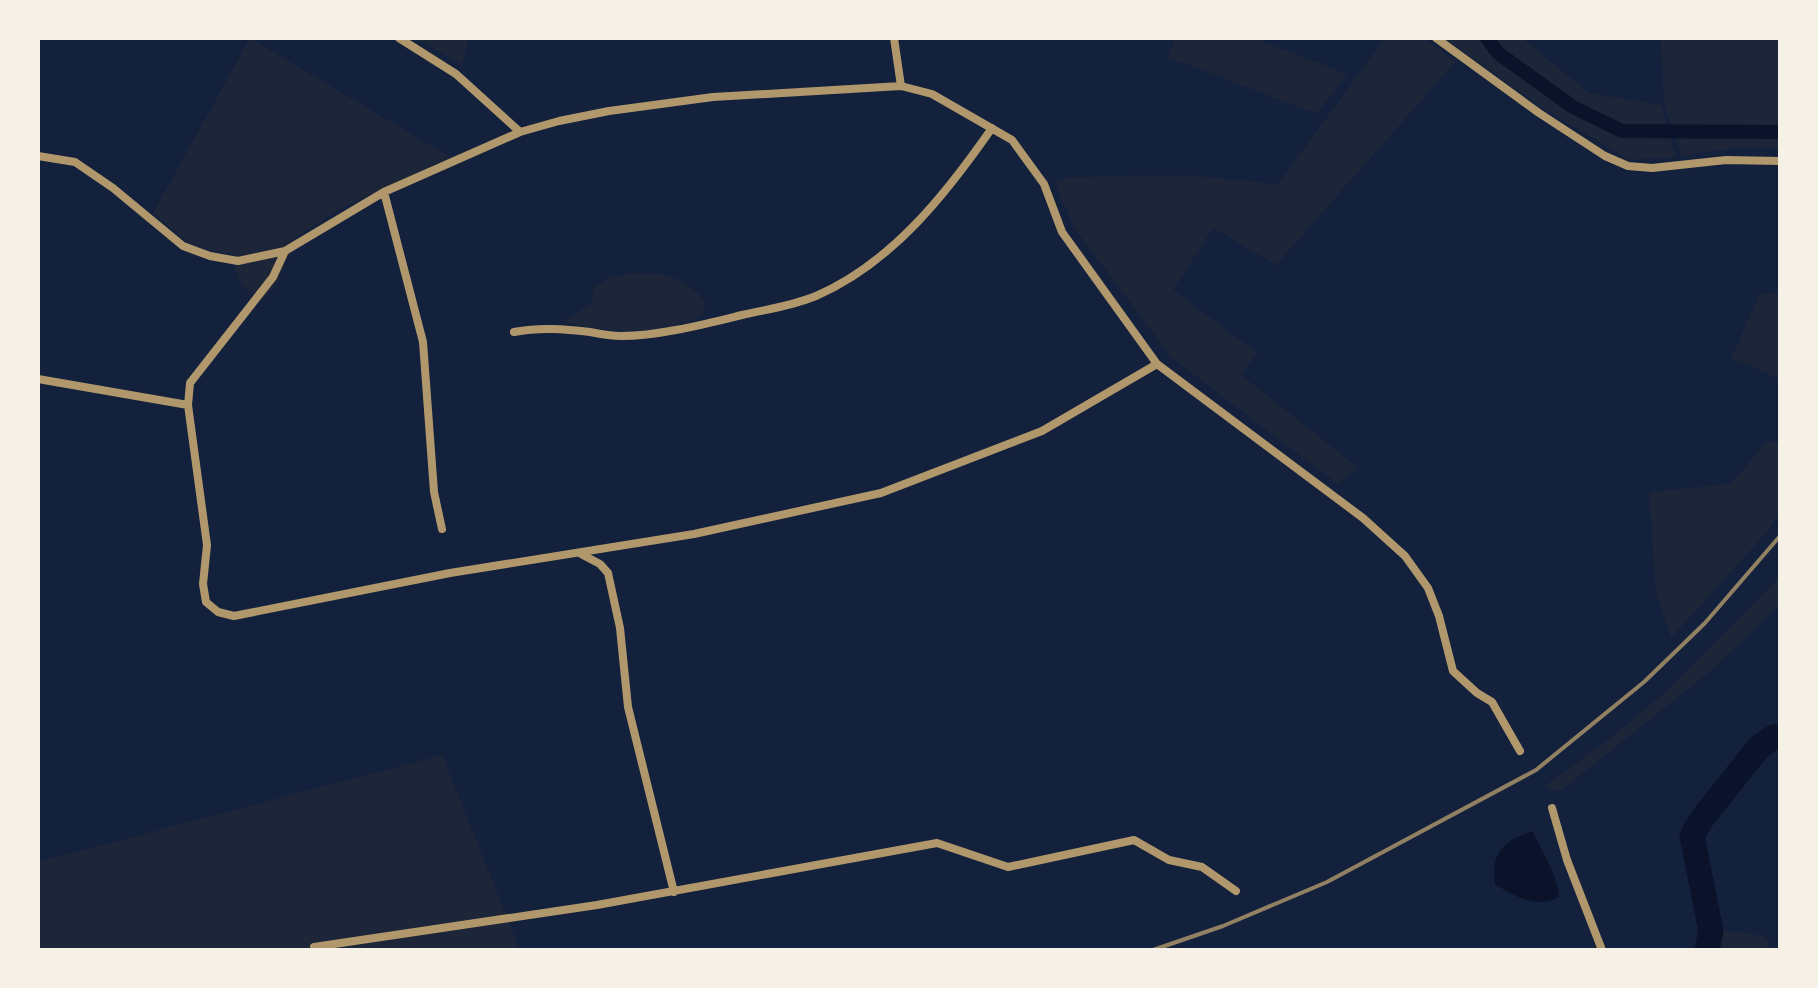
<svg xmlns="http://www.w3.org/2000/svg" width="1818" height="988" viewBox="0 0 1818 988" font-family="'DejaVu Sans',sans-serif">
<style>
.green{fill:#1d2539}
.water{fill:#0b132b}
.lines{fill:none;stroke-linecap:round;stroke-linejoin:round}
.canal{stroke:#0b132b;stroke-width:14}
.river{stroke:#0b132b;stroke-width:25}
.minor{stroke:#b1986c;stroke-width:8}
.rail{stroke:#918062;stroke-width:4}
</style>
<rect width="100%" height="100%" fill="#14213d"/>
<path class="green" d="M 250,38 L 450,157 L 340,209 L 284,245 L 290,253 L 279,280 L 264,300 C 245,293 232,275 234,254 L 212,251 L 186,242 L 153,213 Z
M 415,38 L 469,38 L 462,64 Z
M 1176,38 L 1254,38 L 1347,74 L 1317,114 L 1168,57 Z
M 1385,38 L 1423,38 L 1456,61 L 1276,265 L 1213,228 L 1173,290 L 1257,353 L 1241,375 L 1357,467 L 1338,484 L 1172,358 L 1075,229 L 1060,196 L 1056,181 L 1074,177 L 1185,175 L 1278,184 Z
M 1444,38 L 1522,38 L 1589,93 L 1661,105 L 1676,157 L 1629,160 L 1541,107 Z
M 1661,38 L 1780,38 L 1780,148 C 1747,146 1715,149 1682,156 L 1664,104 Z
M 631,273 C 664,273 686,276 706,303 L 703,315 C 661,336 606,334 562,321 L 592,304 L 593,288 L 611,277 Z
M 1780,293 L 1780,379 L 1731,358 L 1760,294 Z
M 1768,440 L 1780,445 L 1780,511 L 1767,532 L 1671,638 L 1656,593 L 1649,492 L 1731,484 Z
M 1780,577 L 1780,605 L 1707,674 L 1560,791 L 1549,790 L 1546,785 L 1608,740 L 1666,692 Z
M 442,755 L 520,950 L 38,950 L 38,862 Z
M 1715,929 L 1764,936 L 1769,943 L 1767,950 L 1708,950 L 1711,931 Z"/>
<path class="water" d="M 1533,831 C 1541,853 1558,873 1559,897 C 1538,909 1513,896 1495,884 C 1491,852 1503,841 1533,831 Z"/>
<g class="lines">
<path class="canal" d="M 1487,38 L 1498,53 L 1573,107 L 1622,131 L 1780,132"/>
<path class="river" d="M 1707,950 L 1711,931 L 1692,836 L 1701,820 L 1759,747 L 1774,737 L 1780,736"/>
<path class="minor" d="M 399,38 L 456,74 L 520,132
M 894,38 L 901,86 L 932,94 L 1012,140 L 1044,184 L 1062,232 L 1157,364 L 1363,518 L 1405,556 L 1428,588 L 1439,616 L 1453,671 L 1477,693 L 1492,702 L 1520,751
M 1436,38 L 1539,113 L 1605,156 L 1628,166 L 1652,168 L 1726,160 L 1780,161
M 38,156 L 75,162 L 113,188 L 183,246 L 210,256 L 238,261 L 285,251 L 384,192 L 520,132 L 559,121 L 609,111 L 713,97 L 901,86
M 384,192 L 423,342 L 434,492 L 442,529
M 514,332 C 540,327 565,329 590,332 C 600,334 611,336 621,336 C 659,336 705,324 742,315 C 768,309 792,306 816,296 C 892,263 946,194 992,128
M 38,379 L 188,405 L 207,545 L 203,584 L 206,602 L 218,612 L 234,616 L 450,573 L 694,534 L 881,493 L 1042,431 L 1157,364
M 188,405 L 190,383 L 273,277 L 285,251
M 581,554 L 600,564 L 608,573 L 620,628 L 628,707 L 674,892
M 1552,808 L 1567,860 L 1602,950
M 314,947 L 597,905 L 937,843 L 1008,867 L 1134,840 L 1169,860 L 1202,867 L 1236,891"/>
<path class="rail" d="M 1153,950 L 1223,926 L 1327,882 L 1536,770 L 1644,682 L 1705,623 L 1780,536"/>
</g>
<rect width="1818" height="988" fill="none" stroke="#f6f1e7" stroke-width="80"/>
</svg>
